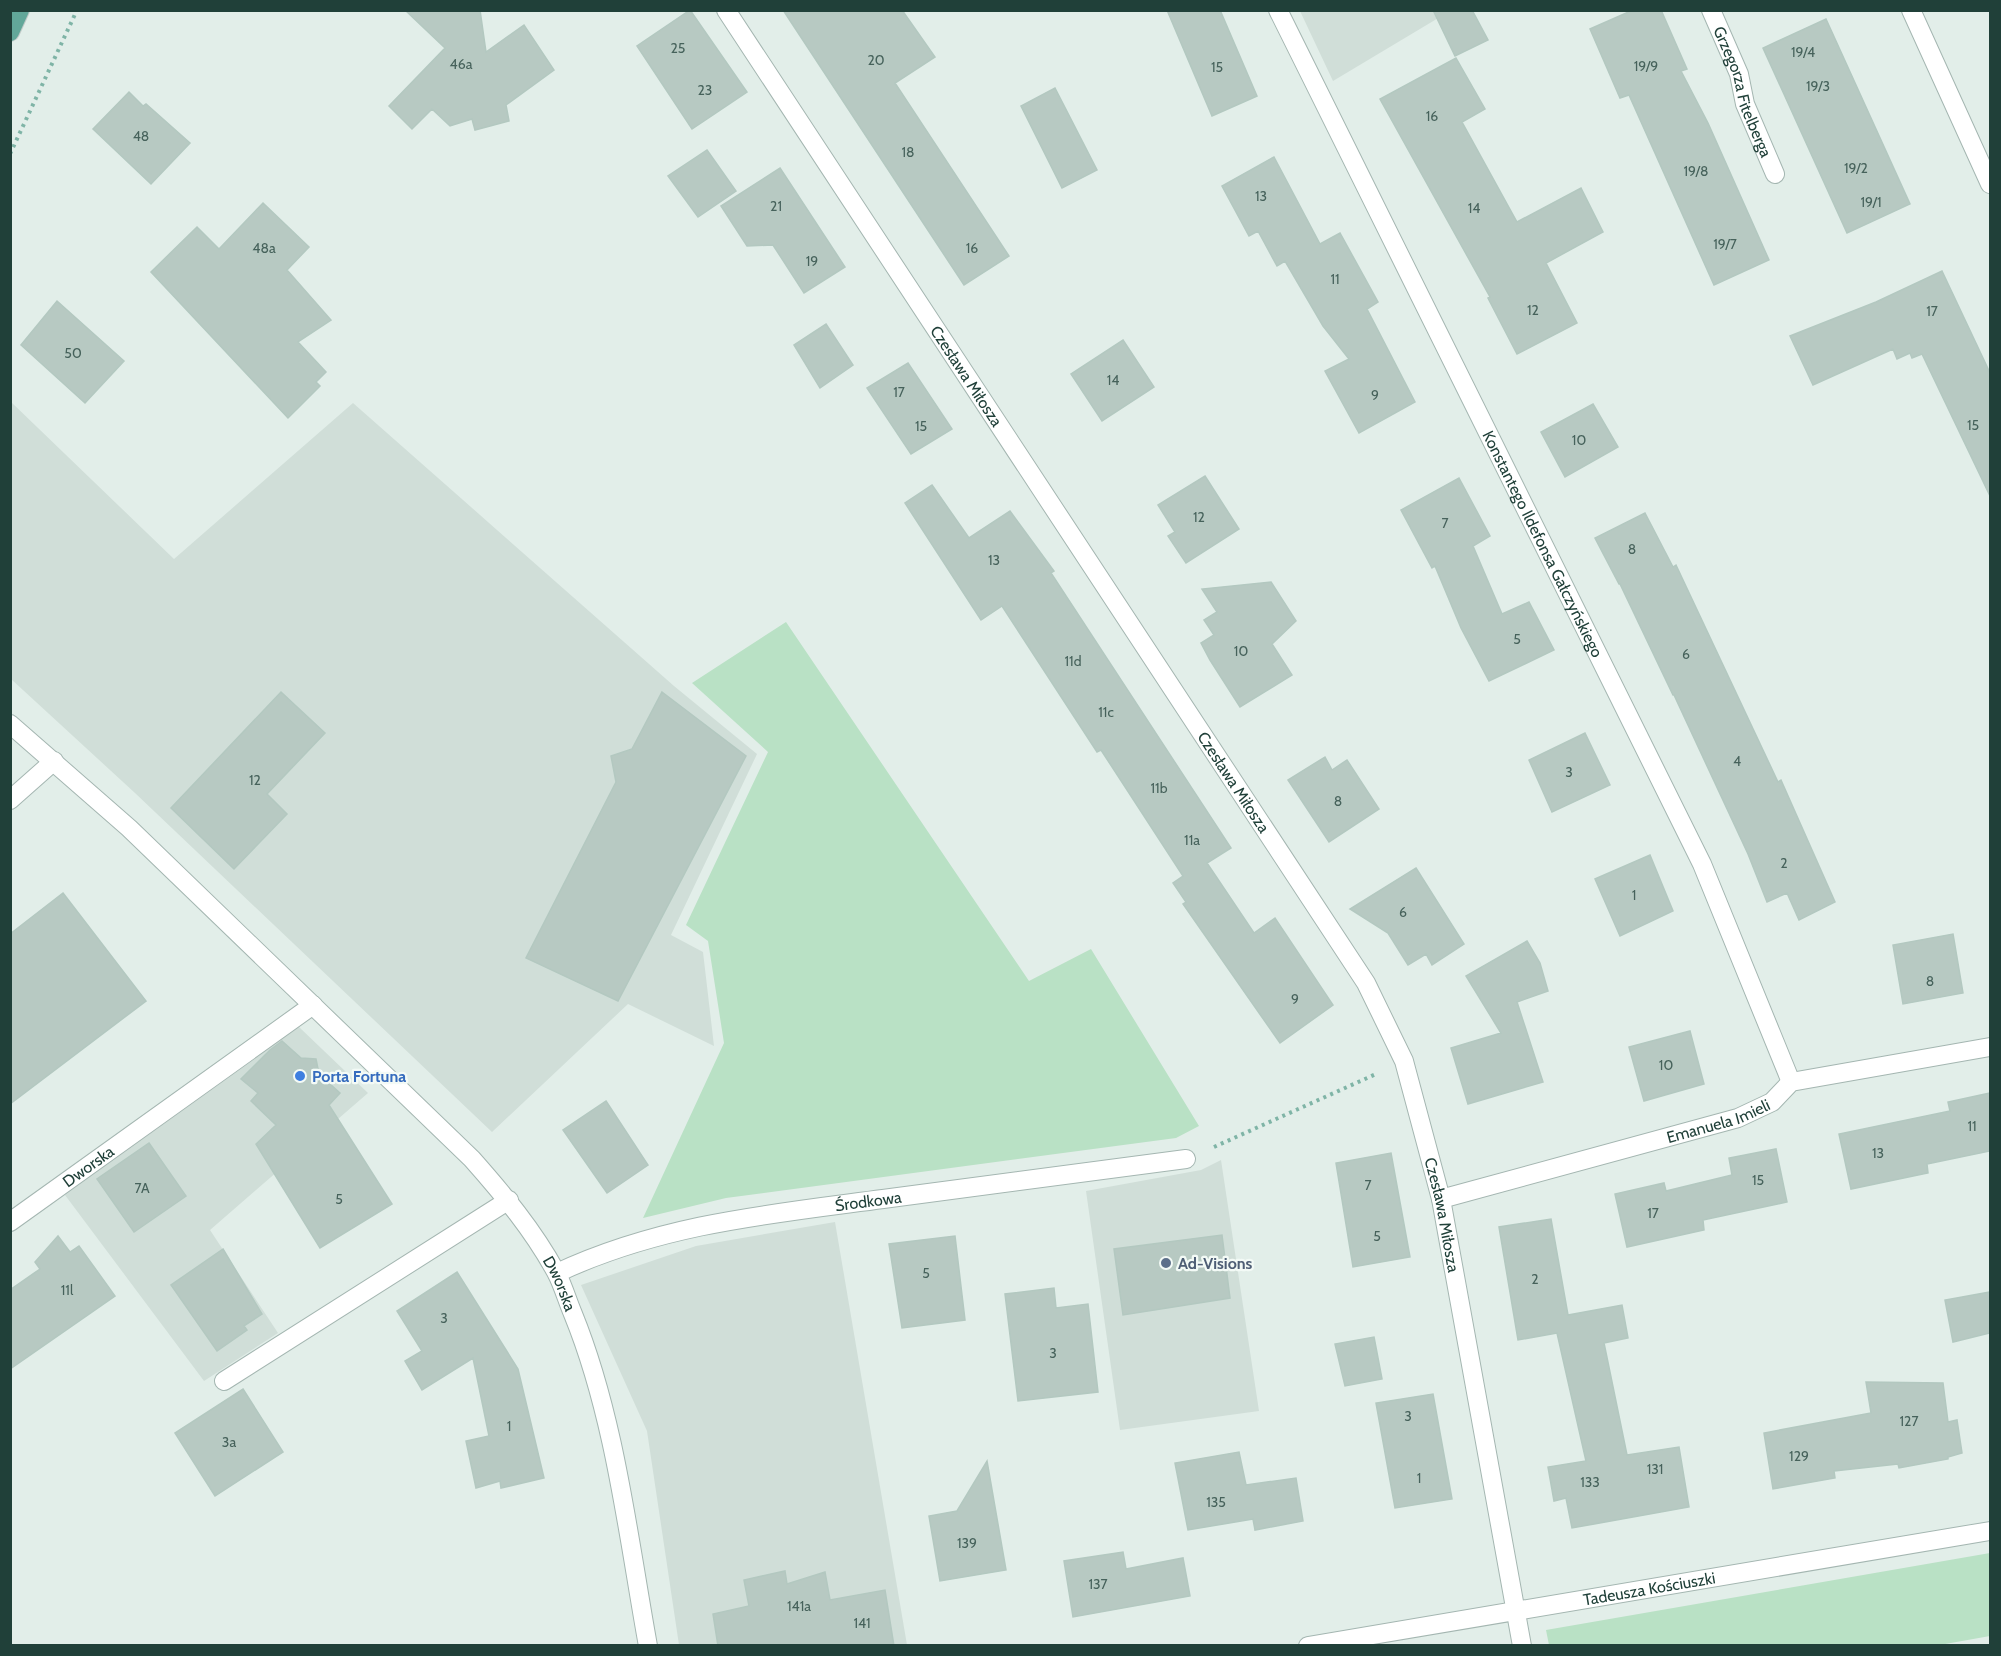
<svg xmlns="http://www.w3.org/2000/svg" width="2001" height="1656" viewBox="0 0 2001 1656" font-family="Cabin,sans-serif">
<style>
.built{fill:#d0ded8}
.green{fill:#b9e1c5}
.building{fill:#b7c9c2;stroke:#b3c8c0;stroke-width:1.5}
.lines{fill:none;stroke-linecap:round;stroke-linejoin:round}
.minor-casing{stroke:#a4b6b1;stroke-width:20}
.major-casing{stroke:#c1cac8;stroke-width:20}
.path{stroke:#7fb4a6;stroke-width:4;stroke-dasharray:3 4.5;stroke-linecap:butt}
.minor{stroke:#fff;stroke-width:18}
.major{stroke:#62a799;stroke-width:18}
.shop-dot{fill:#3f7fe0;stroke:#f3faf6;stroke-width:2}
.service-dot{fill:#5c6f8a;stroke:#f3faf6;stroke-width:2}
.labels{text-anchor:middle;stroke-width:4.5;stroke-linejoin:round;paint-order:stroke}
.number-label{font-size:14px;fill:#46625b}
.street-label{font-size:16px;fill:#204039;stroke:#f3faf6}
.shop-label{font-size:16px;font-weight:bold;fill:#366cbe;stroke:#f3faf6;text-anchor:start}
.service-label{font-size:16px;font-weight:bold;fill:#4e5e75;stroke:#f3faf6;text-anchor:start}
</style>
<rect width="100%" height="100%" fill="#e2eee9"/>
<path class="built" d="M 1300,11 L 1450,11 L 1333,81 Z
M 10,401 L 174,559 L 353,403 L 674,686 L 757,754 L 671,935 L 703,952 L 714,1046 L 628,1004 L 492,1132 L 135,793 L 11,679 Z
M 299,1027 L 368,1093 L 210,1230 L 278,1333 L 204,1381 L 65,1195 Z
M 1221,1160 L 1259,1411 L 1120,1430 L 1086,1191 L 1201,1170 Z
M 835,1222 L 907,1645 L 679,1645 L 647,1431 L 581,1285 L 696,1246 Z"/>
<path class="green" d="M 786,622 L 1029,981 L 1091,949 L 1199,1126 L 1176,1138 L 726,1198 L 643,1218 L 724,1043 L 708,941 L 686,925 L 768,752 L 692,683 Z
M 1990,1553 L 1990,1636 L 1934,1646 L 1549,1645 L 1546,1630 Z"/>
<path class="building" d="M 405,10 L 480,10 L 486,52 L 524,25 L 554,70 L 506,105 L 509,121 L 475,130 L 472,119 L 450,126 L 432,109 L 412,129 L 389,106 L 445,48 Z
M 690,10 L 747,92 L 692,129 L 637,46 Z
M 783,10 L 902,10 L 935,57 L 895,83 L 1009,256 L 964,285 Z
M 1167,10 L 1220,10 L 1257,96 L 1212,116 Z
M 1433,10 L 1472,10 L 1488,40 L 1455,56 Z
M 1633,10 L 1661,10 L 1687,69 L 1681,71 L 1708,123 L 1769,260 L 1714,285 L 1629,95 L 1620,98 L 1590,29 Z
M 1826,19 L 1910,204 L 1847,233 L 1763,48 Z
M 1456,58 L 1485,109 L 1462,122 L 1517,222 L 1581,188 L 1603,232 L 1546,263 L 1577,323 L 1517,354 L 1488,298 L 1490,297 L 1380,99 Z
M 1055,88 L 1097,170 L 1062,188 L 1021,106 Z
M 129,92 L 143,106 L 146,104 L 190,143 L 151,184 L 93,129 Z
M 707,150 L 736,191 L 698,217 L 668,176 Z
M 1274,157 L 1320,244 L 1340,233 L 1378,302 L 1367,309 L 1415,402 L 1359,433 L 1325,371 L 1349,359 L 1323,326 L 1285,261 L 1277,266 L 1258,231 L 1249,236 L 1222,186 Z
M 780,168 L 845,267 L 804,293 L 773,245 L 747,246 L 721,206 Z
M 263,203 L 309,247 L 287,270 L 331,320 L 298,342 L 326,372 L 316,382 L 320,386 L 288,418 L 151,272 L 197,227 L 219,249 Z
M 1942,271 L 1990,373 L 1990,496 L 1922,354 L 1912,358 L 1910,353 L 1897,359 L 1893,349 L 1813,385 L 1790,336 L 1876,302 Z
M 57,301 L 124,361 L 85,403 L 21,345 Z
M 826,324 L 853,365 L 820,388 L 794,345 Z
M 1123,340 L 1154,387 L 1102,421 L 1071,374 Z
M 908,363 L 952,429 L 911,454 L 867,388 Z
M 1593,404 L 1618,447 L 1565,477 L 1541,432 Z
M 1205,476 L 1239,529 L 1186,563 L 1168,536 L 1175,532 L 1158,505 Z
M 1459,478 L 1490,536 L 1473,546 L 1502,614 L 1529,602 L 1554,650 L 1489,681 L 1461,628 L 1435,566 L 1432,568 L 1401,510 Z
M 932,485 L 969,538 L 1010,511 L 1054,571 L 1051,573 L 1231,848 L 1207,863 L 1254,933 L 1275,918 L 1333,1005 L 1280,1043 L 1183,904 L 1186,902 L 1173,883 L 1183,876 L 1101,750 L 1097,752 L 1002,606 L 981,620 L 905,503 Z
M 1645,513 L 1673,567 L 1676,565 L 1778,782 L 1781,780 L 1835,902 L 1799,920 L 1787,893 L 1767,902 L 1748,854 L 1674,695 L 1673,695 L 1620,584 L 1619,584 L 1595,538 Z
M 1271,582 L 1296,621 L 1272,644 L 1292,675 L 1240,707 L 1210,660 L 1201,643 L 1214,635 L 1204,620 L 1217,612 L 1202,589 Z
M 281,692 L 325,733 L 267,794 L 287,814 L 234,869 L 171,808 Z
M 662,692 L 746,756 L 618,1001 L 526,958 L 616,782 L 611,756 L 632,749 Z
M 1585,733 L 1610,785 L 1552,812 L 1529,760 Z
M 1325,757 L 1332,770 L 1347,760 L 1379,809 L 1329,842 L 1288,780 Z
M 1650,855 L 1673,911 L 1620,936 L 1595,879 Z
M 1416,868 L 1464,944 L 1432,965 L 1426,954 L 1408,965 L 1388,933 L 1350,909 Z
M 63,893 L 146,1001 L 10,1104 L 10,934 Z
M 1953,934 L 1963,993 L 1903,1004 L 1893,945 Z
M 1527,941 L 1540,963 L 1548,991 L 1517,1002 L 1543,1082 L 1468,1104 L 1451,1048 L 1501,1033 L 1466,976 Z
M 1690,1031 L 1704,1084 L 1644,1101 L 1629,1047 Z
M 282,1041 L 301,1058 L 316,1059 L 319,1074 L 340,1093 L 329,1105 L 392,1204 L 320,1248 L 256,1144 L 276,1125 L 251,1101 L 258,1093 L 241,1079 L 270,1050 Z
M 1990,1093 L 1990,1151 L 1927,1164 L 1928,1173 L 1851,1189 L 1839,1134 L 1950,1111 L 1948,1102 Z
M 606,1101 L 648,1165 L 607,1193 L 563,1130 Z
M 149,1143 L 186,1196 L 134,1232 L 97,1179 Z
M 1776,1149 L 1787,1202 L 1703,1220 L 1704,1230 L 1627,1247 L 1615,1194 L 1664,1183 L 1666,1191 L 1732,1175 L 1729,1158 Z
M 1391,1153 L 1410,1257 L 1353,1267 L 1336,1163 Z
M 1551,1219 L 1568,1315 L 1622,1305 L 1628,1338 L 1604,1343 L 1627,1455 L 1679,1447 L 1689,1507 L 1572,1528 L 1566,1498 L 1554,1501 L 1548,1467 L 1586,1461 L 1557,1333 L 1518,1340 L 1499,1227 Z
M 1222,1235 L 1230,1298 L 1123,1315 L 1114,1249 Z
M 58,1236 L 70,1252 L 79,1246 L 115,1296 L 10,1369 L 10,1290 L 40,1269 L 35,1262 Z
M 955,1236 L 965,1320 L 902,1328 L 889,1244 Z
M 223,1249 L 262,1314 L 244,1326 L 247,1330 L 217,1351 L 171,1285 Z
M 457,1272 L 518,1369 L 544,1478 L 501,1488 L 500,1481 L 476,1488 L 466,1441 L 489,1436 L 473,1358 L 422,1390 L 405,1361 L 422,1351 L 397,1311 Z
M 1054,1288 L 1056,1308 L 1088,1304 L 1098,1392 L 1018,1401 L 1005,1294 Z
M 1990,1292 L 1990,1333 L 1953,1342 L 1945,1300 Z
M 1374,1337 L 1382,1379 L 1345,1386 L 1335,1344 Z
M 1866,1382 L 1943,1383 L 1948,1422 L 1957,1420 L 1962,1453 L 1948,1457 L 1948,1459 L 1899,1468 L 1898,1464 L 1834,1471 L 1835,1478 L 1773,1489 L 1764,1433 L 1871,1413 Z
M 243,1389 L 283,1452 L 215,1496 L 175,1433 Z
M 1433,1394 L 1452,1499 L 1395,1508 L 1376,1403 Z
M 1239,1452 L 1246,1485 L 1296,1478 L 1303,1521 L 1255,1530 L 1253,1519 L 1188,1530 L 1175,1463 Z
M 987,1461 L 1006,1570 L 940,1581 L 929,1516 L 957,1511 Z
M 1123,1552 L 1126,1569 L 1183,1558 L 1190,1596 L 1073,1617 L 1064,1561 Z
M 785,1571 L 787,1584 L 825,1572 L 830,1600 L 885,1590 L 894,1646 L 718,1646 L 713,1614 L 749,1606 L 744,1580 Z"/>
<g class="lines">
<g class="minor-casing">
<g id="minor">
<path id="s1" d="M 726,10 L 1366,983 L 1404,1061 L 1441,1199 L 1522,1646"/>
<path id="s2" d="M 1278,10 L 1702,864 L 1791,1082"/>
<path id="s3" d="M 1711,10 L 1739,74 L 1745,104 L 1775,174"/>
<path d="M 1911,10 L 1990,184"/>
<path id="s4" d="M 10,724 L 129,828 L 472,1159 C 503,1194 533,1230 556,1272 C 563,1285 567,1300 573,1314 C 615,1417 628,1536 648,1646"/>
<path d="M 10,800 L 54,761"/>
<path id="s5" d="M 1441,1199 L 1738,1118 L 1772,1102 L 1791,1082 L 1990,1047"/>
<path id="s6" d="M 10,1222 L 313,1005"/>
<path id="s7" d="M 557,1273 C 661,1224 770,1214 883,1199 C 984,1185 1085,1172 1186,1159"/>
<path d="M 224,1381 L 509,1200"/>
<path id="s8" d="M 1308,1646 L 1990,1531"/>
</g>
</g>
<g class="major-casing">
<path id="major" d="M 10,32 L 20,10"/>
</g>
<path class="path" d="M 10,154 L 77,10
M 1214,1147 L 1376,1074"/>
<use href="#minor" class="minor"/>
<use href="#major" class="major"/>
</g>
<circle class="shop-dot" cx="300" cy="1076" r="6"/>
<circle class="service-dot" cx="1166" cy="1263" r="6"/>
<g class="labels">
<g class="number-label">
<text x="678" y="53">25</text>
<text x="1803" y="57">19/4</text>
<text x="876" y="65">20</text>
<text x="461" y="69">46a</text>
<text x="1646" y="71">19/9</text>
<text x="1217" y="72">15</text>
<text x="1818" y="91">19/3</text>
<text x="705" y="95">23</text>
<text x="1432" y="121">16</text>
<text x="141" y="141">48</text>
<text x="908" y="157">18</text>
<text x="1856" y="173">19/2</text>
<text x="1696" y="176">19/8</text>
<text x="1261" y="201">13</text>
<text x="1871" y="207">19/1</text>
<text x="776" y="211">21</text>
<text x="1474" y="213">14</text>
<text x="1725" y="249">19/7</text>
<text x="264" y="253">48a</text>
<text x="972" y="253">16</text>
<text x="812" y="266">19</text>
<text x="1335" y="284">11</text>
<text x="1533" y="315">12</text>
<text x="1932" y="316">17</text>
<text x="73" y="358">50</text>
<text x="1113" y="385">14</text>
<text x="899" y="397">17</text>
<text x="1375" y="400">9</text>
<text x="1973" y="430">15</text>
<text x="921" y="431">15</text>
<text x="1579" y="445">10</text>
<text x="1199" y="522">12</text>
<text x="1445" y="528">7</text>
<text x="1632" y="554">8</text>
<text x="994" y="565">13</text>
<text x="1517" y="644">5</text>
<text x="1241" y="656">10</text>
<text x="1686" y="659">6</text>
<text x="1073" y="666">11d</text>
<text x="1106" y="717">11c</text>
<text x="1737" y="766">4</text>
<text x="1569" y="777">3</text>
<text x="255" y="785">12</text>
<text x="1159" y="793">11b</text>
<text x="1338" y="806">8</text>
<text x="1192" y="845">11a</text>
<text x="1784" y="868">2</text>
<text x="1634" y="900">1</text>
<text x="1403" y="917">6</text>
<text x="1930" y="986">8</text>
<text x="1295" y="1004">9</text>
<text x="1666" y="1070">10</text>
<text x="1972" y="1131">11</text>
<text x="1878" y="1158">13</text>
<text x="1758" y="1185">15</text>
<text x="1368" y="1190">7</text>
<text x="142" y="1193">7A</text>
<text x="339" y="1204">5</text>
<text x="1653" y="1218">17</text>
<text x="1377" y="1241">5</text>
<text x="926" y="1278">5</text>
<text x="1535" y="1284">2</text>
<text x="67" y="1295">11l</text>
<text x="444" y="1323">3</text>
<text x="1053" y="1358">3</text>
<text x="1408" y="1421">3</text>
<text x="1909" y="1426">127</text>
<text x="509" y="1431">1</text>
<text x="229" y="1447">3a</text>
<text x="1799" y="1461">129</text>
<text x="1655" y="1474">131</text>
<text x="1419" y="1483">1</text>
<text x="1590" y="1487">133</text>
<text x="1216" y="1507">135</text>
<text x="967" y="1548">139</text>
<text x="1098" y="1589">137</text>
<text x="799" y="1611">141a</text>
<text x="862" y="1628">141</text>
</g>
<g class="street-label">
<text dy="6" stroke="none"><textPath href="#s3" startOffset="88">Grzegorza Fitelberga</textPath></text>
<text dy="6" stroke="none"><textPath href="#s1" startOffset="438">Czesława Miłosza</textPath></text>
<text dy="6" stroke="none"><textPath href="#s2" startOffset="596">Konstantego Ildefonsa Gałczyńskiego</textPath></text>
<text dy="6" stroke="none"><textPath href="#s1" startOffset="924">Czesława Miłosza</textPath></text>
<text dy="6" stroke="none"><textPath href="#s5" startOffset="288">Emanuela Imieli</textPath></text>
<text dy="6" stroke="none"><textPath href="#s6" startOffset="96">Dworska</textPath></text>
<text dy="6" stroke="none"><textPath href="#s7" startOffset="321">Środkowa</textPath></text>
<text dy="6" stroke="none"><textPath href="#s1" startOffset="1410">Czesława Miłosza</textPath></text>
<text dy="6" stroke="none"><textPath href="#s4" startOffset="788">Dworska</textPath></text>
<text dy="6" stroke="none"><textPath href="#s8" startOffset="346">Tadeusza Kościuszki</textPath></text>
</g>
<g class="shop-label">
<text x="312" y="1082">Porta Fortuna</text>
</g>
<g class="service-label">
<text x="1178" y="1269">Ad-Visions</text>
</g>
</g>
<rect width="2001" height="1656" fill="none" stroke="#204039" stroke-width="24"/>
</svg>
